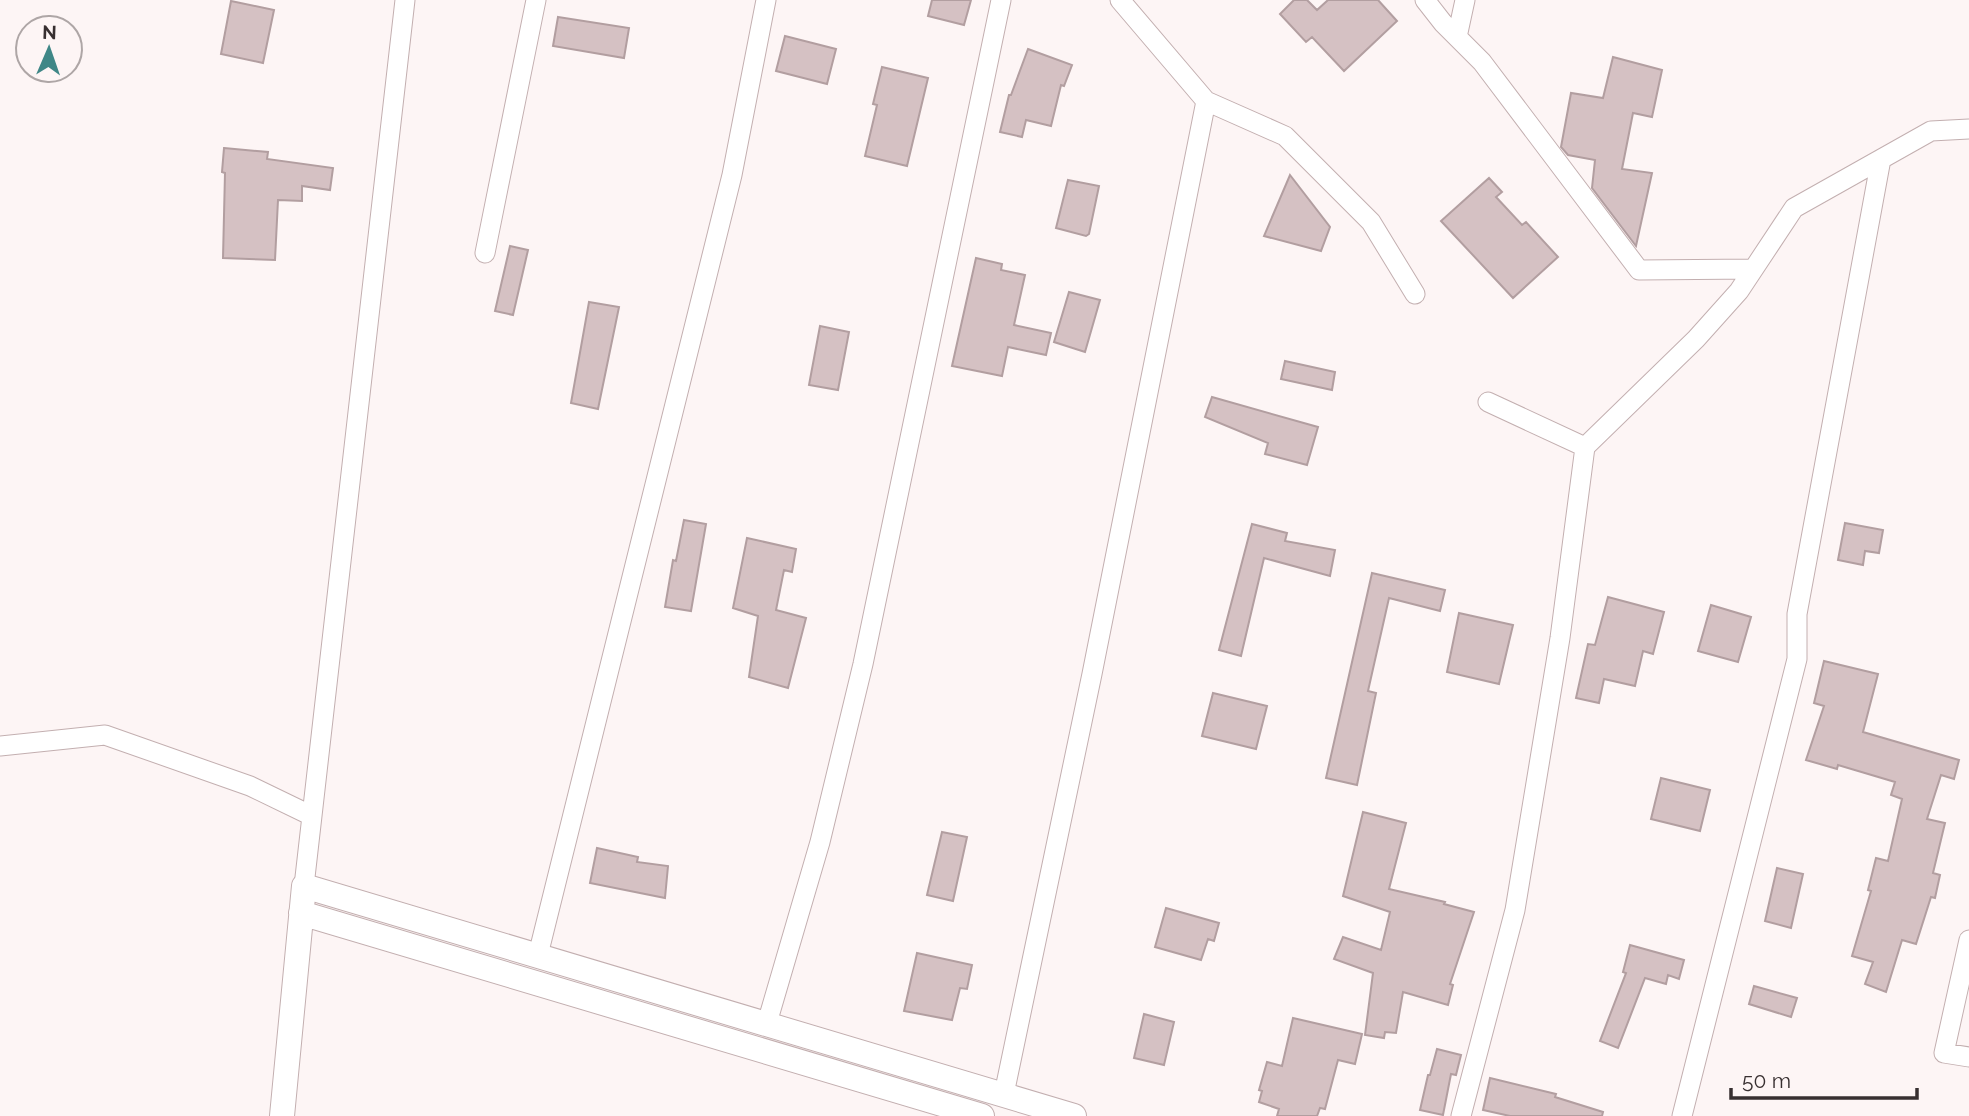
<svg xmlns="http://www.w3.org/2000/svg" width="1969" height="1116" viewBox="0 0 1969 1116" font-family="Raleway,sans-serif">
<style>
.building{fill:#d5c1c3;stroke:#b29ea0;stroke-width:2}
.lines{fill:none;stroke-linecap:round;stroke-linejoin:round}
.minor-casing{stroke:#c3afb0;stroke-width:21}
.tertiary-casing{stroke:#c3afb0;stroke-width:26}
.minor{stroke:#fff;stroke-width:19}
.tertiary{stroke:#fff;stroke-width:24}
</style>
<rect width="100%" height="100%" fill="#fdf5f5"/>
<path class="building" d="M 932,0 L 971,0 L 964,25 L 928,16 Z
M 1294,0 L 1307,0 L 1317,10 L 1328,0 L 1378,0 L 1397,21 L 1344,71 L 1312,37 L 1306,42 L 1280,14 Z
M 231,1 L 274,10 L 263,63 L 221,54 Z
M 558,17 L 629,28 L 624,58 L 553,46 Z
M 785,36 L 836,49 L 827,84 L 776,71 Z
M 1028,49 L 1072,65 L 1064,86 L 1061,85 L 1051,126 L 1026,120 L 1022,137 L 1000,132 L 1009,95 L 1011,95 Z
M 1613,57 L 1662,70 L 1652,117 L 1633,113 L 1622,169 L 1652,173 L 1636,246 L 1592,188 L 1595,160 L 1568,155 L 1561,147 L 1571,93 L 1603,98 Z
M 882,67 L 928,78 L 907,166 L 865,156 L 877,105 L 873,104 Z
M 224,148 L 268,152 L 267,159 L 333,168 L 330,190 L 302,186 L 302,201 L 278,200 L 275,260 L 223,258 L 225,173 L 222,172 Z
M 1290,175 L 1330,227 L 1321,251 L 1264,236 Z
M 1489,178 L 1502,192 L 1496,197 L 1522,225 L 1526,222 L 1558,257 L 1513,298 L 1441,221 Z
M 1068,180 L 1099,186 L 1089,234 L 1086,236 L 1056,228 Z
M 510,246 L 528,250 L 513,315 L 495,311 Z
M 976,258 L 1002,264 L 1001,270 L 1025,275 L 1014,325 L 1051,333 L 1046,355 L 1008,347 L 1002,376 L 952,366 Z
M 1069,292 L 1100,300 L 1085,352 L 1054,342 Z
M 589,302 L 619,307 L 598,409 L 571,403 Z
M 820,326 L 849,332 L 838,390 L 809,385 Z
M 1285,361 L 1335,372 L 1332,390 L 1281,379 Z
M 1212,397 L 1318,427 L 1307,465 L 1265,454 L 1268,443 L 1205,417 Z
M 684,520 L 706,524 L 691,611 L 665,607 L 673,560 L 676,561 Z
M 1845,523 L 1883,530 L 1879,553 L 1865,551 L 1863,565 L 1838,560 Z
M 1252,524 L 1287,533 L 1285,541 L 1335,550 L 1330,576 L 1264,558 L 1241,656 L 1219,650 Z
M 747,538 L 796,549 L 792,572 L 784,570 L 776,610 L 806,618 L 788,688 L 749,677 L 758,616 L 733,608 Z
M 1372,573 L 1445,590 L 1440,611 L 1389,598 L 1368,691 L 1376,693 L 1357,785 L 1326,778 Z
M 1608,597 L 1664,612 L 1653,654 L 1643,651 L 1635,686 L 1604,679 L 1599,703 L 1576,698 L 1588,644 L 1595,645 Z
M 1711,605 L 1751,617 L 1738,662 L 1698,651 Z
M 1459,613 L 1513,625 L 1499,684 L 1447,672 Z
M 1824,661 L 1878,674 L 1863,732 L 1959,760 L 1954,779 L 1941,775 L 1927,819 L 1945,823 L 1933,873 L 1940,875 L 1935,898 L 1931,897 L 1916,944 L 1902,940 L 1886,992 L 1865,984 L 1873,962 L 1852,956 L 1871,891 L 1868,890 L 1876,858 L 1888,861 L 1902,799 L 1891,795 L 1895,782 L 1838,765 L 1837,769 L 1806,760 L 1824,706 L 1814,703 Z
M 1213,693 L 1267,706 L 1256,749 L 1202,736 Z
M 1661,778 L 1710,790 L 1700,831 L 1651,819 Z
M 1363,812 L 1406,823 L 1389,889 L 1445,902 L 1444,904 L 1474,912 L 1450,984 L 1453,985 L 1448,1005 L 1403,992 L 1396,1033 L 1385,1032 L 1384,1038 L 1365,1035 L 1373,973 L 1334,959 L 1343,937 L 1381,950 L 1390,912 L 1343,896 Z
M 942,832 L 967,837 L 953,901 L 927,895 Z
M 597,848 L 638,857 L 637,862 L 668,866 L 665,898 L 590,883 Z
M 1777,868 L 1803,874 L 1791,928 L 1765,921 Z
M 1166,908 L 1219,923 L 1214,941 L 1208,939 L 1201,960 L 1155,947 Z
M 1630,945 L 1684,960 L 1679,979 L 1668,975 L 1666,984 L 1645,978 L 1618,1048 L 1600,1041 L 1626,973 L 1623,972 Z
M 917,953 L 972,965 L 967,989 L 960,988 L 952,1020 L 904,1011 Z
M 1754,986 L 1797,998 L 1791,1017 L 1749,1004 Z
M 1144,1014 L 1174,1022 L 1164,1065 L 1134,1058 Z
M 1293,1018 L 1362,1034 L 1355,1064 L 1338,1060 L 1325,1109 L 1320,1108 L 1317,1116 L 1277,1116 L 1279,1109 L 1259,1102 L 1262,1091 L 1259,1090 L 1267,1062 L 1282,1066 Z
M 1437,1049 L 1461,1055 L 1456,1075 L 1451,1074 L 1443,1115 L 1420,1110 L 1428,1075 L 1430,1075 Z
M 1490,1078 L 1556,1094 L 1555,1097 L 1603,1112 L 1602,1116 L 1510,1116 L 1483,1110 Z"/>
<g class="lines">
<g class="minor-casing">
<path id="minor" d="M 1120,0 L 1206,101 L 1285,136 L 1371,222 L 1415,294
M 1425,0 L 1443,23 L 1482,62 L 1639,270 L 1753,269
M 1457,37 L 1465,0
M 485,253 L 536,0
M 1488,402 L 1585,447 L 1696,339 L 1739,291 L 1794,208 L 1931,131 L 1969,129
M 0,746 L 105,735 L 250,786 L 312,816
M 304,886 L 405,0
M 1969,940 L 1944,1053 L 1969,1057
M 538,955 L 732,175 L 766,0
M 767,1023 L 820,842 L 863,664 L 1001,0
M 1004,1094 L 1092,674 L 1206,101
M 1461,1116 L 1515,910 L 1560,638 L 1585,447
M 1682,1116 L 1797,659 L 1797,614 L 1881,159"/>
</g>
<g class="tertiary-casing">
<path id="tertiary" d="M 301,913 L 982,1116
M 282,1116 L 304,886 L 1074,1116"/>
</g>
<use href="#minor" class="minor"/>
<use href="#tertiary" class="tertiary"/>
</g>
<g transform="translate(49 49) rotate(2)"><circle r="33" fill="#fdf5f5" stroke="#aea6a6" stroke-width="2"/>
<path d="M0-5L12 26L0 18L-12 26Z" fill="#3f8787"/>
<text y="-10" font-size="19" font-weight="bold" text-anchor="middle" fill="#372f30">N</text>
</g>
<path d="M1731 1088v10h186v-10" fill="none" stroke="#372f30" stroke-width="3.5"/>
<text x="1742" y="1088" font-size="21" fill="#372f30" stroke="#fdf5f5" stroke-width="5" paint-order="stroke">50 m</text>
</svg>
